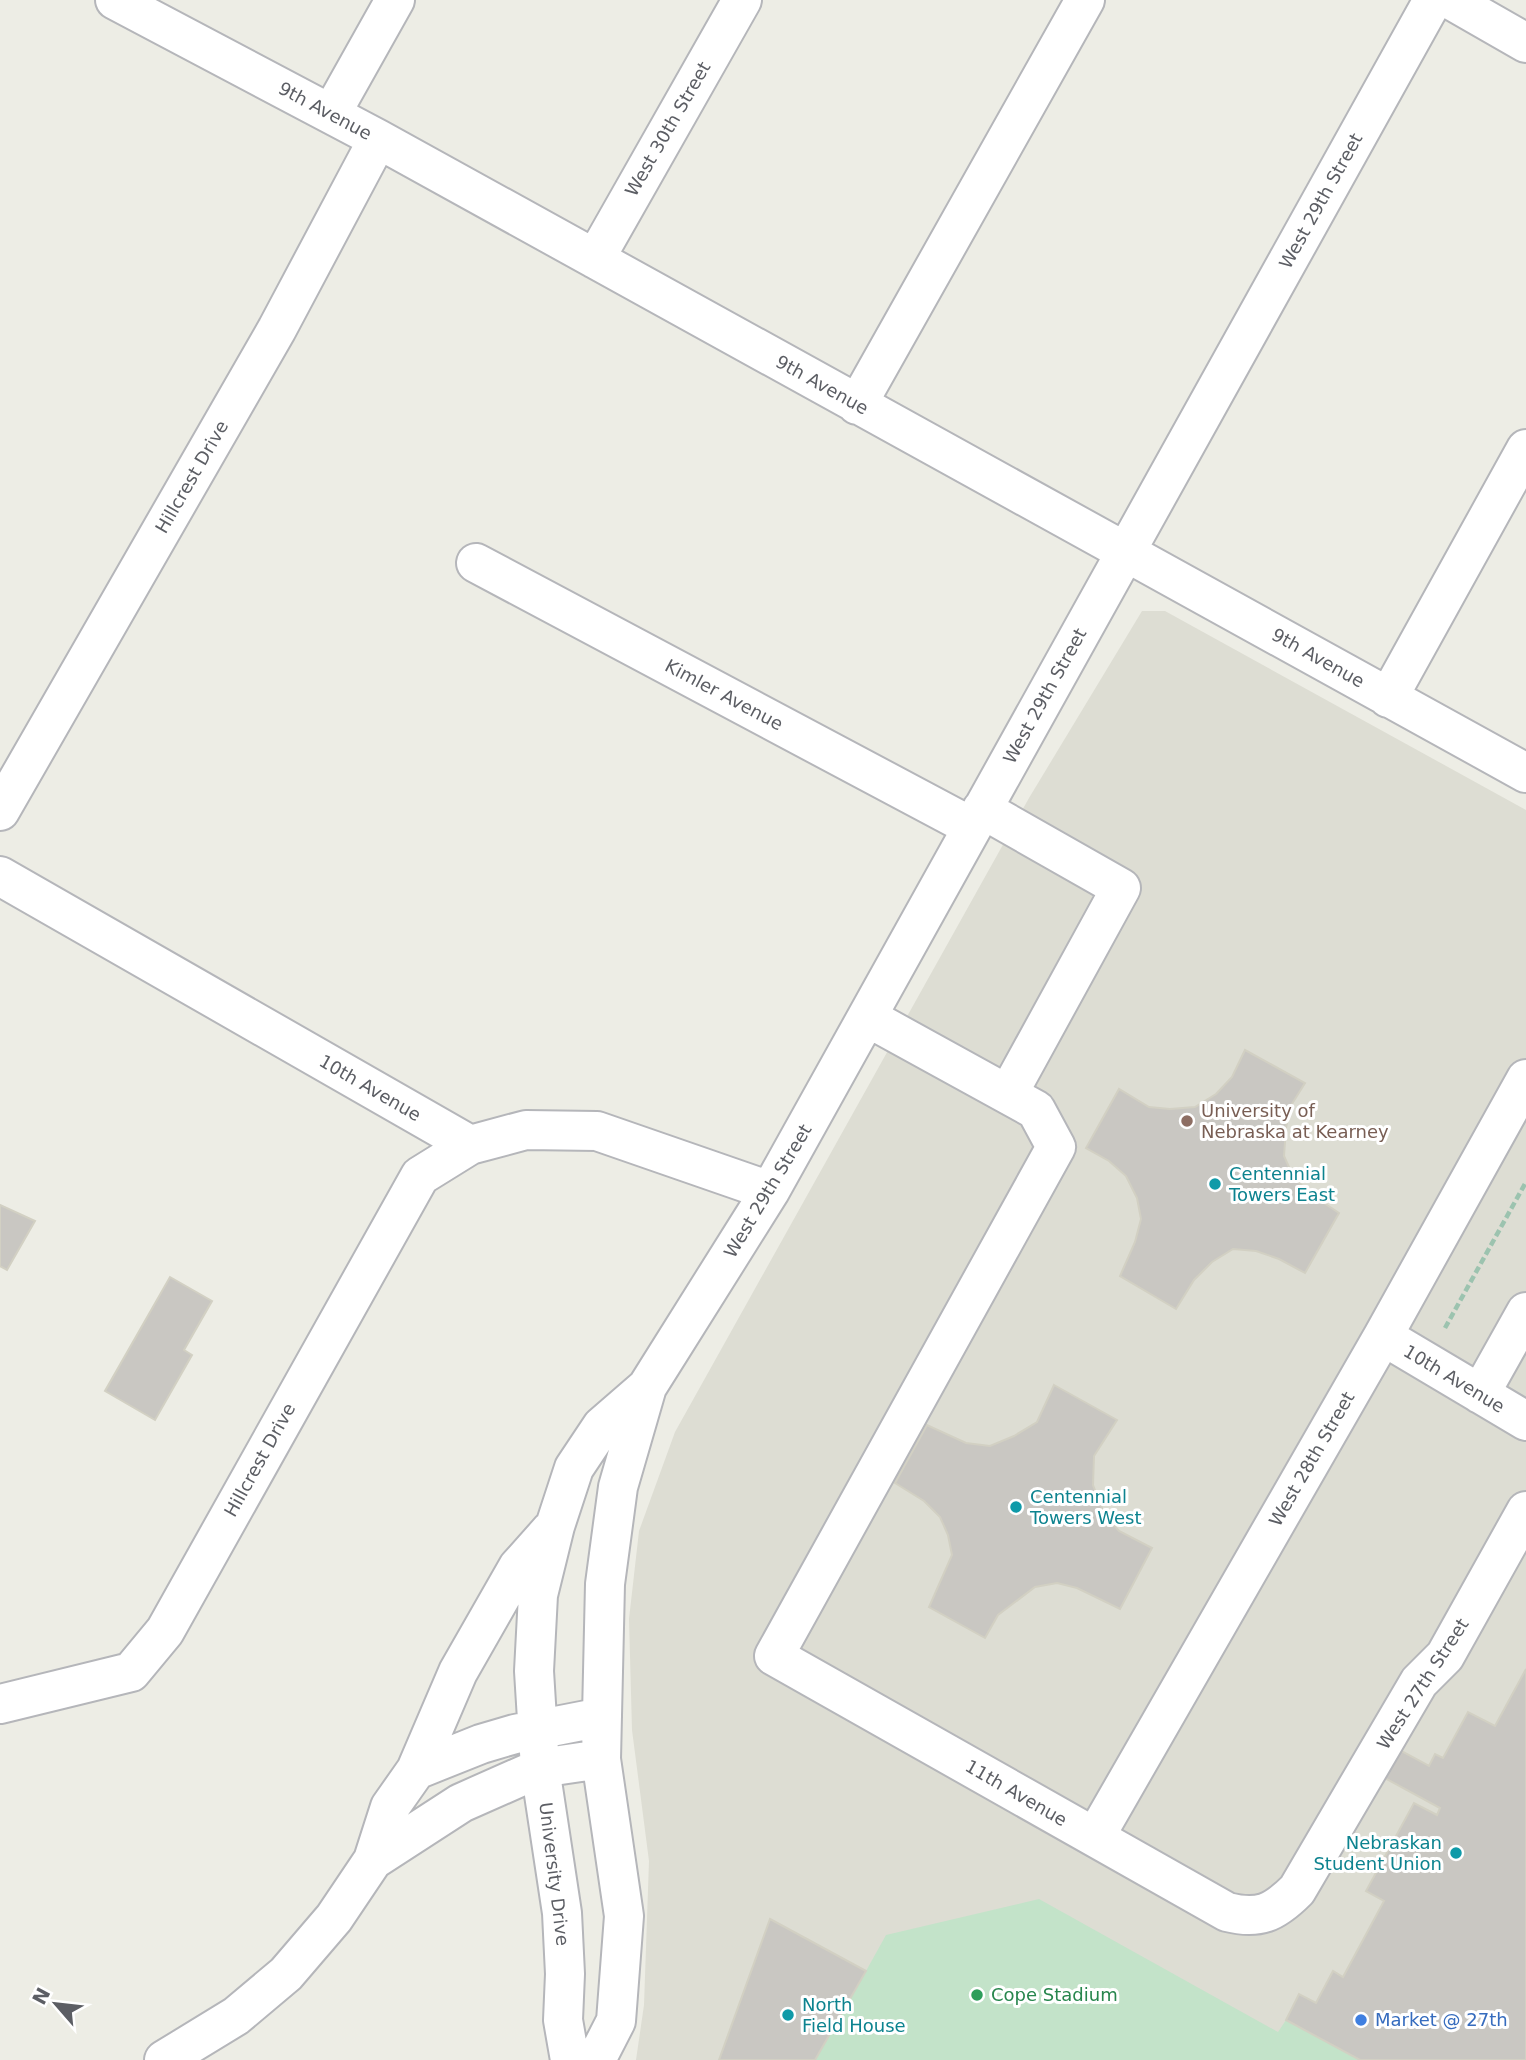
<svg xmlns="http://www.w3.org/2000/svg" width="1526" height="2060" viewBox="0 0 1526 2060" font-family="'DejaVu Sans',sans-serif">
<style>
.education{fill:#ddddd3}
.green{fill:#c3e3c9}
.building{fill:#c9c7c2;stroke:#d2d0c3;stroke-width:2}
.lines{fill:none;stroke-linecap:round;stroke-linejoin:round}
.minor-casing{stroke:#b5b6ba;stroke-width:42}
.path{stroke:#9cc3af;stroke-width:4.5;stroke-dasharray:7 3.5;stroke-linecap:butt}
.minor{stroke:#fff;stroke-width:38}
.education-dot{fill:#8d6e63;stroke:#fff;stroke-width:2.5}
.culture-dot{fill:#0f9aa8;stroke:#fff;stroke-width:2.5}
.leisure-dot{fill:#2e9e5b;stroke:#fff;stroke-width:2.5}
.shop-dot{fill:#3f7fe0;stroke:#fff;stroke-width:2.5}
.labels{text-anchor:middle;stroke-width:6;stroke-linejoin:round;paint-order:stroke}
.street-label{font-size:18px;fill:#5c5e64;stroke:#fff}
.education-label{font-size:18px;fill:#785e54;stroke:#fff;text-anchor:start}
.culture-label{font-size:18px;fill:#0d838f;stroke:#fff;text-anchor:start}
.leisure-label{font-size:18px;fill:#27864d;stroke:#fff;text-anchor:start}
.shop-label{font-size:18px;fill:#366cbe;stroke:#fff;text-anchor:start}
</style>
<rect width="100%" height="100%" fill="#edede5"/>
<path class="education" d="M 1142,611 L 1165,611 L 1526,810 L 1526,2060 L 636,2060 L 644,2005 L 649,1861 L 632,1730 L 629,1619 L 639,1531 L 675,1432 L 1029,798 Z"/>
<path class="green" d="M 1039,1899 L 1278,2032 L 1286,2020 L 1360,2060 L 719,2060 L 770,1919 L 866,1971 L 886,1935 Z"/>
<path class="building" d="M 1245,1050 L 1305,1083 L 1290,1107 L 1286,1128 L 1284,1156 L 1293,1176 L 1309,1193 L 1339,1213 L 1305,1273 L 1279,1259 L 1256,1251 L 1233,1249 L 1212,1262 L 1194,1280 L 1176,1309 L 1120,1276 L 1135,1242 L 1141,1219 L 1137,1198 L 1126,1176 L 1109,1161 L 1086,1148 L 1119,1089 L 1149,1107 L 1170,1109 L 1195,1107 L 1216,1094 L 1232,1077 Z
M 0,1205 L 35,1221 L 7,1270 L 0,1266 Z
M 170,1277 L 212,1301 L 184,1350 L 192,1355 L 155,1420 L 105,1391 Z
M 1054,1385 L 1117,1420 L 1094,1456 L 1093,1485 L 1104,1513 L 1119,1531 L 1152,1548 L 1120,1609 L 1077,1588 L 1057,1583 L 1035,1587 L 998,1615 L 985,1638 L 929,1607 L 952,1555 L 948,1535 L 940,1517 L 924,1501 L 895,1483 L 927,1425 L 966,1443 L 990,1446 L 1014,1436 L 1037,1422 Z
M 1526,1669 L 1526,2060 L 1360,2060 L 1286,2020 L 1299,1994 L 1316,2003 L 1333,1971 L 1343,1977 L 1384,1901 L 1366,1891 L 1414,1803 L 1437,1815 L 1440,1808 L 1370,1770 L 1385,1742 L 1429,1766 L 1435,1754 L 1443,1758 L 1468,1712 L 1495,1726 Z
M 770,1919 L 866,1971 L 815,2060 L 719,2060 Z"/>
<g class="lines">
<g class="minor-casing">
<path id="minor" d="M 115,0 L 378,139 L 1526,773
M 1451,0 L 1526,43
M 331,114 L 395,0
M 595,259 L 742,0
M 857,405 L 1085,0
M 476,563 L 972,827
M 1388,698 L 1526,449
M 982,809 L 1121,888 L 1008,1094
M 0,811 L 277,329 L 378,139
M 0,876 L 470,1145 L 526,1130 L 597,1131 L 770,1191
M 867,1017 L 1036,1110 L 1056,1147 L 774,1656 L 1227,1912 C 1259,1920 1274,1913 1297,1890 L 1419,1682 L 1445,1656 L 1526,1511
M 1383,1336 L 1526,1421
M 1480,1394 L 1526,1312
M 0,1704 L 131,1672 L 165,1631 L 420,1176 L 470,1145
M 416,1770 L 458,1672 L 518,1567 L 551,1530
M 1095,1837 L 1383,1336 L 1526,1079
M 373,1860 L 461,1803 L 540,1768 L 601,1759
M 164,2060 L 236,2016 L 286,1974 L 334,1918 L 373,1860 L 390,1807 L 416,1770 L 481,1744 L 515,1734 L 602,1717
M 570,2060 L 563,2020 L 565,1974 L 562,1913 L 540,1768 L 534,1671 L 538,1595 L 555,1526 L 574,1468 L 602,1426 L 647,1387
M 596,2060 L 616,2021 L 624,1916 L 601,1759 L 605,1584 L 618,1487 L 647,1387 L 770,1191 L 1433,0"/>
</g>
<path class="path" d="M 1445,1328 L 1526,1182"/>
<use href="#minor" class="minor"/>
</g>
<circle class="education-dot" cx="1187" cy="1121" r="7"/>
<g class="culture-dot">
<circle cx="1215" cy="1184" r="7"/>
<circle cx="1016" cy="1507" r="7"/>
<circle cx="1456" cy="1853" r="7"/>
<circle cx="788" cy="2015" r="7"/>
</g>
<circle class="leisure-dot" cx="977" cy="1995" r="7"/>
<circle class="shop-dot" cx="1361" cy="2020" r="7"/>
<g class="labels">
<g class="street-label">
<text transform="translate(325 111) rotate(28)" y="6">9th Avenue</text>
<text transform="translate(668 129) rotate(-60)" y="6">West 30th Street</text>
<text transform="translate(1321 201) rotate(-61)" y="6">West 29th Street</text>
<text transform="translate(822 385) rotate(29)" y="6">9th Avenue</text>
<text transform="translate(192 477) rotate(-60)" y="6">Hillcrest Drive</text>
<text transform="translate(1318 658) rotate(29)" y="6">9th Avenue</text>
<text transform="translate(724 695) rotate(28)" y="6">Kimler Avenue</text>
<text transform="translate(1045 696) rotate(-61)" y="6">West 29th Street</text>
<text transform="translate(370 1088) rotate(30)" y="6">10th Avenue</text>
<text transform="translate(768 1191) rotate(-59)" y="6">West 29th Street</text>
<text transform="translate(1454 1379) rotate(31)" y="6">10th Avenue</text>
<text transform="translate(1312 1459) rotate(-60)" y="6">West 28th Street</text>
<text transform="translate(260 1460) rotate(-61)" y="6">Hillcrest Drive</text>
<text transform="translate(1423 1684) rotate(-57)" y="6">West 27th Street</text>
<text transform="translate(1016 1793) rotate(30)" y="6">11th Avenue</text>
<text transform="translate(554 1874) rotate(83)" y="6">University Drive</text>
</g>
<g class="education-label">
<text x="1201" y="1117">University of<tspan x="1201" dy="21">Nebraska at Kearney</tspan></text>
</g>
<g class="culture-label">
<text x="1229" y="1180">Centennial<tspan x="1229" dy="21">Towers East</tspan></text>
<text x="1030" y="1503">Centennial<tspan x="1030" dy="21">Towers West</tspan></text>
<text x="1442" y="1849" text-anchor="end">Nebraskan<tspan x="1442" dy="21">Student Union</tspan></text>
<text x="802" y="2011">North<tspan x="802" dy="21">Field House</tspan></text>
</g>
<g class="leisure-label">
<text x="991" y="2001">Cope Stadium</text>
</g>
<g class="shop-label">
<text x="1375" y="2026">Market @ 27th</text>
</g>
</g>
<g transform="translate(56 2004) rotate(298)" stroke="#ffffff" stroke-width="5" paint-order="stroke">
<path d="M0-5L12 26L0 18L-12 26Z" fill="#5c5e64"/>
<text y="-10" font-size="19" font-weight="bold" text-anchor="middle" fill="#5c5e64">N</text>
</g>
</svg>
